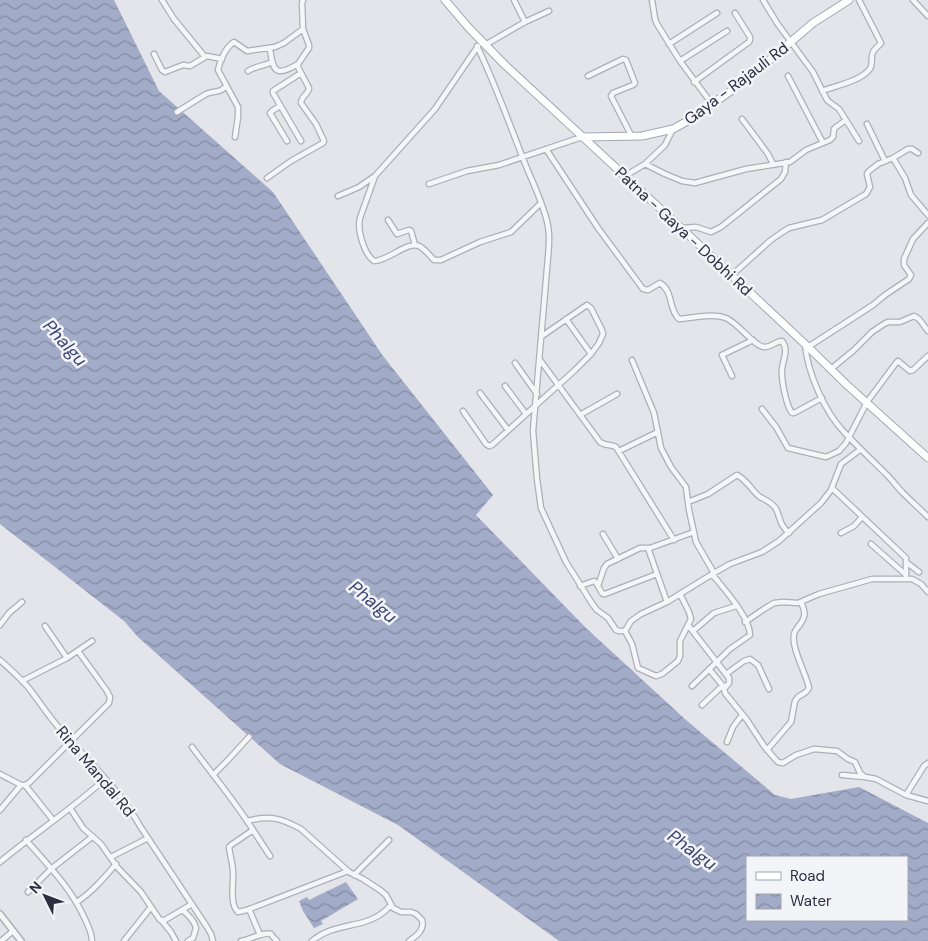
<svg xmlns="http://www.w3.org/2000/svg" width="928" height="941" viewBox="0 0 928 941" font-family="'DM Sans',sans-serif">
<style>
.water{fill:url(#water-waves);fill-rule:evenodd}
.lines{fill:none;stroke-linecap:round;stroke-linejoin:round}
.minor-casing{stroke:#adaeb7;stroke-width:7}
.tertiary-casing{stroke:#adaeb7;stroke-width:8}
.primary-casing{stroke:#a4a7b5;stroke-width:9}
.minor{stroke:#f6f6f9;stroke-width:4.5}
.tertiary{stroke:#f6f6f9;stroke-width:5}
.primary{stroke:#fff;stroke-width:7}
.labels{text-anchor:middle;stroke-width:5;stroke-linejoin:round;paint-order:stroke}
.street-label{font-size:16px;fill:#2d2f41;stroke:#f3f4f8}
.water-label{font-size:18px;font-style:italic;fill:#3b4671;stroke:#f3f4f8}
</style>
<defs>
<pattern id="water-waves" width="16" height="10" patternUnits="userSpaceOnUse" patternTransform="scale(1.25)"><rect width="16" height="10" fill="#a2abc7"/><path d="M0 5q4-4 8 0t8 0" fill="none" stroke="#848ca3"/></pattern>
</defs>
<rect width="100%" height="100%" fill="#e4e5ea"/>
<path class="water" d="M 0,0 L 114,0 L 159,91 L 273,192 L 383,356 L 493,495 L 476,515 L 586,628 L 686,720 L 775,795 L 791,799 L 859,787 L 928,823 L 928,941 L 559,941 L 398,825 L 280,764 L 138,637 L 124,621 L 0,524 ZM 747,857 L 907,857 L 907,920 L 747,920 Z
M 346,882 L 358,899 L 321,921 L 323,924 L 314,928 L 303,911 L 299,901 L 307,897 L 309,900 Z"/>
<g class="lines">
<g class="minor-casing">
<path id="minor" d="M 162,0 L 174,19 L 205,57
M 514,0 L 525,22
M 652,0 L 655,19 L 657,24 L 680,61 L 712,104
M 763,0 L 777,23 L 813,72 L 826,98 L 828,101 L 839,109 L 859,141
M 913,0 L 928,16
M 669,44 L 717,13
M 485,45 L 525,22 L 549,11
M 477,46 C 495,83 509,123 524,161 C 532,182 544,204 548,226 C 550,236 549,247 548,257 L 533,431 L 537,479 L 541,508 L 566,562 L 593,605 L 597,610 L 608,618 L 616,630 L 619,631 L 625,631 L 631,621 L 641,614 L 667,602 L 714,573 L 730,564 L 762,552 L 779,541 L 821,503 L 831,490 L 841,464 L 861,449
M 270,49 C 273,72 276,77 298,64
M 154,54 L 162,70 L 165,72 L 183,65 L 190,66 L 207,56 L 222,59
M 680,61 L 727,31
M 248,71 C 256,66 264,66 272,62
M 588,76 L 623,59 L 626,60 L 635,83 L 633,85 L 613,93 L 611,96 L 632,137
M 788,76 L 823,143
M 694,82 L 749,42 L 750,40 L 750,37 L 735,13
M 822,91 C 835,86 860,81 869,70 C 874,65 870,58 873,52 C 875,48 879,46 881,43 L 859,0
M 280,106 L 272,111 L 270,113 L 287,141
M 177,112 L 206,94 C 215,90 219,94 226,86
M 742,119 L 768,154 L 773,164
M 867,124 L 885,161
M 235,137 L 238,117 L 238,107 L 218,70 C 220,60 226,47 234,42 L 247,51 L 275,47 L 284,43 L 303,29
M 301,141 L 273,93 L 273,91 L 301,73
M 546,149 L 598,228 L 643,289 L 648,290 L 660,283 C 674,292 668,309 679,319 C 694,318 712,313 726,318 C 738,323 754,346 764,347 C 770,348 776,341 782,341 C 789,350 783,359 782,369 C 781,379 786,405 792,413 L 794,413 L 822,398
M 893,158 L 905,178 L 911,195 L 928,215
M 645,164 L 665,145 L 673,129
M 375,176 L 360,218 C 357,230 364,254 374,261 C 388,261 407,241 419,246 C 425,249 430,256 434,260 L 441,260 L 480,242 L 511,232 L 541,203
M 625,176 L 645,164 L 665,174 L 682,181 L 695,183 L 746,169 L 790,162 L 806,150 L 830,140 L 833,137 L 834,129 L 836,127 L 846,120
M 267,178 L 291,161 L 323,143 L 324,141 L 316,124 L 301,103 C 301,96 309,94 309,88 L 298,67 L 298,64 L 309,48 L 309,45 L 303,29 L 302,3 L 303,0
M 429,184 L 467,171 L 499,165 L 582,137
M 338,196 L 359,187 L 375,176 L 435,109 L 478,46
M 388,220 L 397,234 L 409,230 L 411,231 L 415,245
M 681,228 L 696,227 L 711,232 L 721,227 L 781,179 L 785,172 L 786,162
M 732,275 L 771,240 L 781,233 L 789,228 L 822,220 L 866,194 L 870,187 L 867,174 L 869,171 L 878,164 L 893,158 L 908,149 L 912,149 L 918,153
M 566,319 L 591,354
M 805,345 C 808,373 824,411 844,432 C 858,447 873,461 887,475 C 893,481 897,487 903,493 C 911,501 920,509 928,517
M 808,347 L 873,305 L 885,295 L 909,279 L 911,275 L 904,265 L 904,259 L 913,239 L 928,223
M 540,360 L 600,442 C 605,446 611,444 616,447 L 674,540
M 632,360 L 654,413 L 661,448 L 671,467 L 686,487 L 689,510 L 696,542 L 714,573
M 515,363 L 537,394
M 831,369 L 854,350 L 872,332 L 884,324 L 888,322 L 900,322 L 914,316 L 919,319 L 928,331
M 732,376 L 722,355 L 753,340
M 505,386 L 526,414
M 480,393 L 508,430
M 762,409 L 776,427 L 788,448 L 826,457 L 839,451 L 846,443 L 867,402 L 896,363 L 898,361 L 910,371 L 913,370 L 928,356
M 463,411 L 486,444 L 489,446 L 492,445 L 575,370 L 591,354 L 599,343 L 603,334 L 602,330 L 591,308 L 587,305 L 542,336
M 580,415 L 617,394
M 619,451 L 658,432
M 832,488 L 906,558 L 906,579
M 688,502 L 708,494 L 737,475 C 747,480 752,491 760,497 C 766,500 773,503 776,509 C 781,519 779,524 789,533
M 841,533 L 854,526 L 862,517
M 603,534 L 618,559
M 871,544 L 905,574
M 648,548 L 667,602
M 906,562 L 919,572
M 580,586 L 594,581 C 598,583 599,590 603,594 L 605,594 L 657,574
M 598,586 L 604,568 L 607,564 L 640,548 L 650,548 L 694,532
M 745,622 L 764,609 L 774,603 L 783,602 L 798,603 L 819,594 L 872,579 L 912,579 L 921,584 L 928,592
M 0,625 L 9,613 L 22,602
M 688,625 L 729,678 L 729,683 L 724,689 L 725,693 L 747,720 L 764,746 L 776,760 L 778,762 L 783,763 L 796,755 L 814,749 L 837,751 L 848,759 L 855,762 L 860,773 L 865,777
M 45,626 L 67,658
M 625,631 L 632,644 L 638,668 L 656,676 L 662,674 L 678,661 L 680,656 L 680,641 L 691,619 L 689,612 L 680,594
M 693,631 L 714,613 L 736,606
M 0,660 C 10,669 19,677 28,687 C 39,701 49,717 61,730 C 88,761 120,790 140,826 L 207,927 L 211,934 L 213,941
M 709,669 L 723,686
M 726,674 L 744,661 L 750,659 L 758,665 L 769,689
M 22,681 L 67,658 L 92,641
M 692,686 L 730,649 L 750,635 C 750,617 723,588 712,574
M 702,705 L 720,688 L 723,686 L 725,686
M 727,742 L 733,727 L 742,715
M 192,747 C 212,774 234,800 253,830 L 231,845 L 229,847 C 230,856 233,864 233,872 C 234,883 229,904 238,912 L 247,910 L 348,871
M 767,750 L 791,722 L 795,701 L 798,697 L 806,692 L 809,688 C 806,673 791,648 794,634 C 795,630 796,630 798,627 C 806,617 806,613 801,602
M 0,774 L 21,785
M 213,775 L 227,761 L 249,737
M 842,775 L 865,777 L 876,779 L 906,795 L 928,801
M 25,785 L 53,820
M 906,795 L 924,766 L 928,763
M 70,808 L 83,828 L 101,844 L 117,867 L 141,892 L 160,920 L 165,920 L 192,904
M 0,810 L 21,785 L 25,785 L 29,783 L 109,703 L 110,697 L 107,691 L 78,651
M 247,821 C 270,815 281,818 301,829 L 349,872 L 363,879 L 380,890 L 386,895 L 393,908 L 401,912 L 411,912 L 416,914 L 422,920 C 425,930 416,936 409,941
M 253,830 L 270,856
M 26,840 C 48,865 71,888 85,919 C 88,926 92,933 92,941
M 111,857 L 148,838
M 0,862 C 35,833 72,809 105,779
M 354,875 L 389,840
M 28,892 L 51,869 L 92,837
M 77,902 C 92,892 104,878 116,864
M 249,909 L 260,935
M 183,910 C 188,916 194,919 196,928 L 193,938 L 188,941
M 162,921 L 171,932 L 176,941
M 1,941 L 13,931
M 124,941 L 151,907
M 241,941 C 248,940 266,931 271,934 C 271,935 276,940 277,941
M 312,941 C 327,928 346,927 364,922 C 375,919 384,913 391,905"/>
</g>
<g class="tertiary-casing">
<path id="tertiary" d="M 0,914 L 21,941"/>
</g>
<g class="primary-casing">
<path id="primary" d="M 445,0 L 468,27 L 504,64 L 681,228 L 805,344 L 847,385 L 928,458
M 582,137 L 642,136 L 673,129 L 693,118 L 746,80 L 813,23 L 849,0"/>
</g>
<use href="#minor" class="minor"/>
<use href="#tertiary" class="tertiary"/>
<use href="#primary" class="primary"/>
</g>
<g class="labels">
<g class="street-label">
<text transform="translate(736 83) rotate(-37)" y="6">Gaya - Rajauli Rd</text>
<text transform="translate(684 231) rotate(43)" y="6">Patna - Gaya - Dobhi Rd</text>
<text transform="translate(96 771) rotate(50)" y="6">Rina Mandal Rd</text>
</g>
<g class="water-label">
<text transform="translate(65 343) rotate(48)" y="6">Phalgu</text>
<text transform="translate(373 602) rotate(39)" y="6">Phalgu</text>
<text transform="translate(692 850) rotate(36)" y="6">Phalgu</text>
</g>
</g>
<rect x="746" y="856" width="162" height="65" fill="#f3f4f8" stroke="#a4a5af"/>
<rect x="756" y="872" width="25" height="8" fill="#ffffff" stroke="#a4a5af"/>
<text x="790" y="881" font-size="15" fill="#2d2f41">Road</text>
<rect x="756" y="894" width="25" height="15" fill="url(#water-waves)" stroke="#a4a5af"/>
<text x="790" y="906" font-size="15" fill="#2d2f41">Water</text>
<g transform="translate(45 896) rotate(312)" stroke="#f3f4f8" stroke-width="4" paint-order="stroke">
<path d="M0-4L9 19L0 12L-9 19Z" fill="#2d2f41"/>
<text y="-8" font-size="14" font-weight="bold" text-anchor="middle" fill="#2d2f41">N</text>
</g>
</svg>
